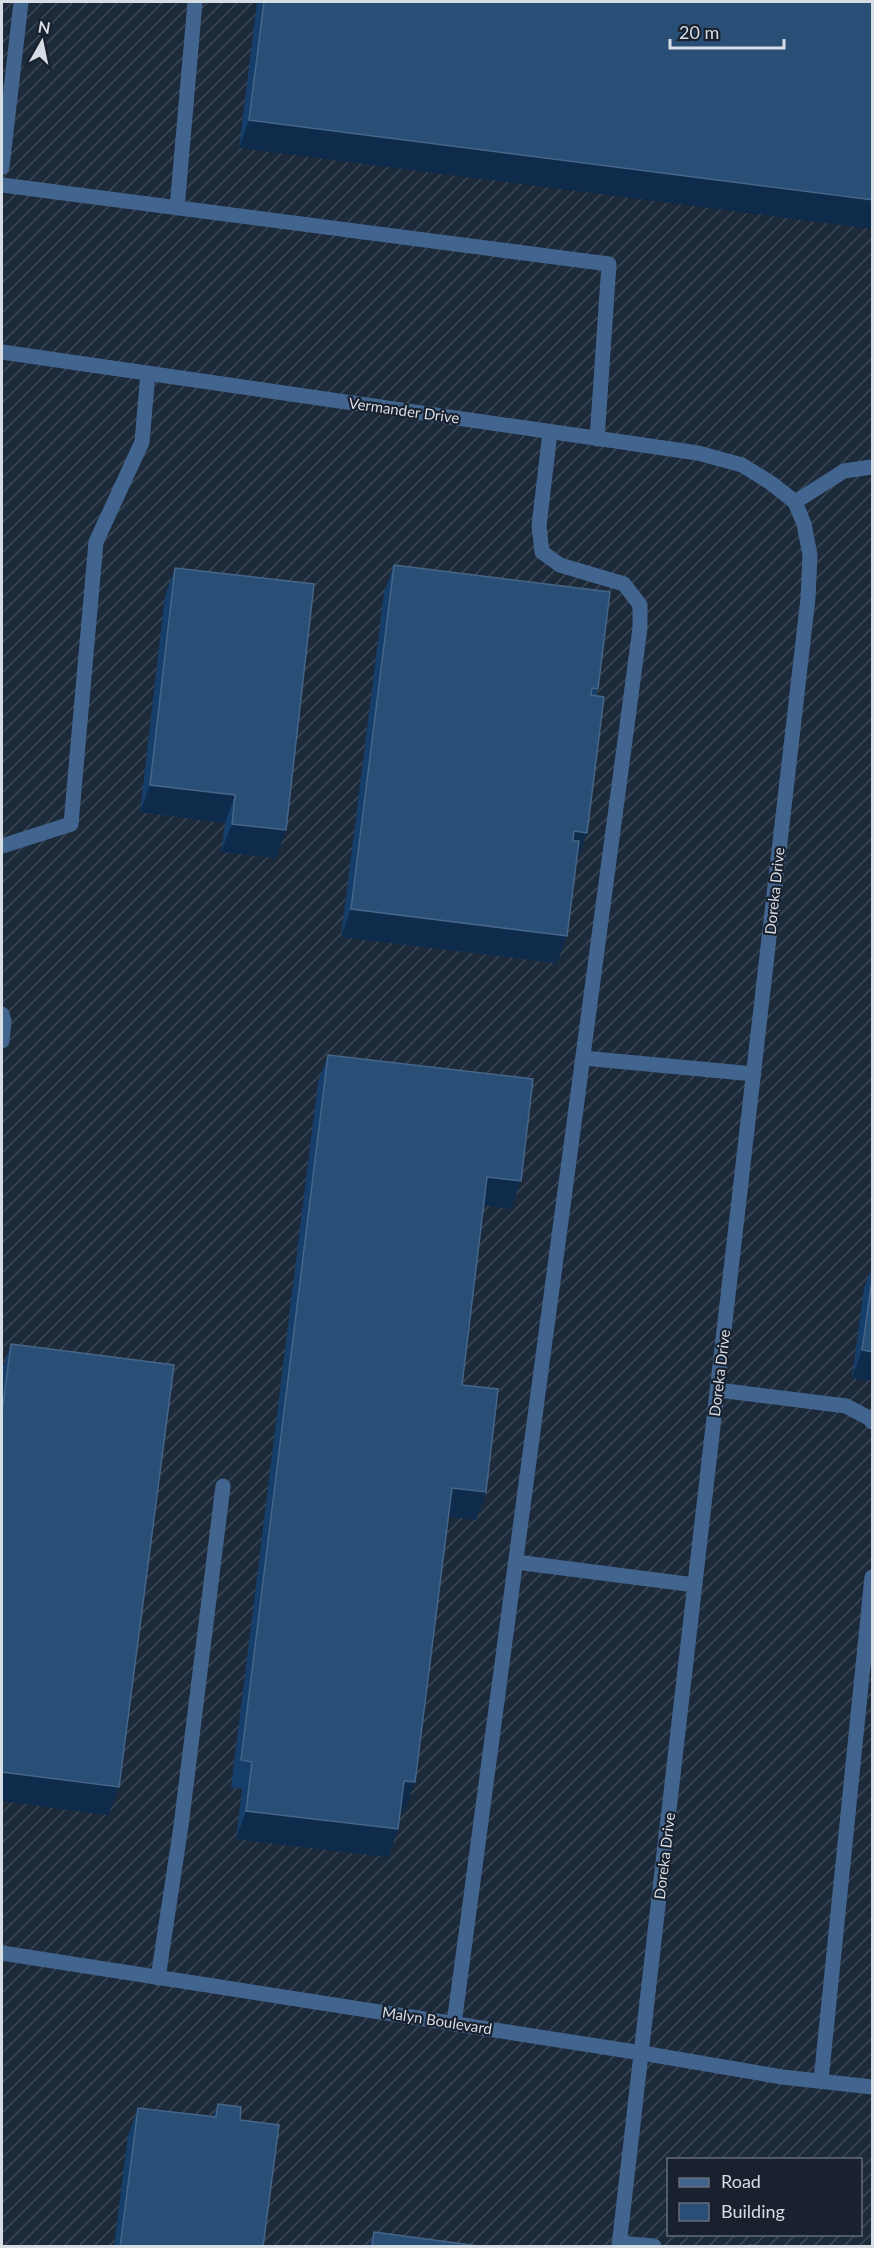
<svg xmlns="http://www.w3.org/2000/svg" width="874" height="2248" viewBox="0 0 874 2248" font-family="Lato,sans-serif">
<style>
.industrial{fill:url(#industrial-furrows);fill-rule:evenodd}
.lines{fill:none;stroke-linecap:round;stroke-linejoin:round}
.minor{stroke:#426590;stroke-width:15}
.wall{fill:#163e6a}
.shaded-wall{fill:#0e2b4c}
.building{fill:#2a4f77;stroke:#456589;stroke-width:1.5}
.labels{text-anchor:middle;stroke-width:4.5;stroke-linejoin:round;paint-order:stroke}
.street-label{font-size:15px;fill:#d7dde5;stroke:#18212d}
</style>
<defs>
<pattern id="industrial-furrows" width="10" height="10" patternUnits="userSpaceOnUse" patternTransform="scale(1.5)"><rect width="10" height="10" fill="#1d2a3a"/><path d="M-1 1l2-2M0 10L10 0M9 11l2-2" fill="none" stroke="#3d4856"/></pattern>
</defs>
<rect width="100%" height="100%" fill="#18212d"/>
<path class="industrial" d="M 2,2 L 872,2 L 872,2246 L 2,2246 ZM 668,2160 L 860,2160 L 860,2234 L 668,2234 Z"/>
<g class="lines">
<path class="minor" d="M 2,167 L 21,2
M 2,185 L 609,264 L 597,439
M 177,208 L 195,2
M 2,352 L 698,453 L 742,465 L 771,483 L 795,502 L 804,524 L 810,555 L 808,598 L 619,2246
M 795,502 L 844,471 L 872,467
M 2,846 L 71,824 L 96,542 L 142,442 L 148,373
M 2,1014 L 4,1021 L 2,1041
M 583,1058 L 754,1074
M 718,1390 L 846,1406 L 869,1418 L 872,1422
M 516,1562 L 695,1585
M 2,1953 L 642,2053 L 782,2077 L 872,2087
M 158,1978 L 181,1826 L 223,1486
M 454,2024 L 640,628 L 640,605 L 624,584 L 560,565 L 542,552 L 539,526 L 550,432
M 821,2081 L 872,1577
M 619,2243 L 654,2246"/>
</g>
<path class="wall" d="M 257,2 L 873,2 L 239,148 Z
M 394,565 L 598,689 L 595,696 L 577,861 L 557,963 L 341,937 L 384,593 Z
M 175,568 L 276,858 L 221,852 L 225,823 L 140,812 L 165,596 Z
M 328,1055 L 511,1209 L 484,1205 L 462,1385 L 486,1492 L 476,1520 L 448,1516 L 405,1810 L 401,1809 L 398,1829 L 388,1857 L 236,1839 L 242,1789 L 231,1788 L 318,1082 Z
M 873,1265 L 873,1381 L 852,1378 L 864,1288 Z
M 11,1344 L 119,1787 L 108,1815 L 2,1801 L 2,1369 Z
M 218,2104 L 240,2120 L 263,2247 L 114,2247 L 128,2135 L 138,2108 L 213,2117 Z
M 374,2232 L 486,2247 L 369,2247 Z"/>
<path class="shaded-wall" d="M 249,120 L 873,200 L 873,229 L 239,148 Z
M 150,785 L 235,795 L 225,823 L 140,812 Z
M 232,824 L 286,830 L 276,858 L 221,852 Z
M 574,831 L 587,833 L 577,861 L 564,859 Z
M 351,909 L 567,936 L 557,963 L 341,937 Z
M 487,1177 L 521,1181 L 511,1209 L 477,1204 Z
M 862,1350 L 873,1352 L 873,1381 L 852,1378 Z
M 452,1488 L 486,1492 L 476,1520 L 442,1516 Z
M 2,1772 L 119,1787 L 108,1815 L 2,1801 Z
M 404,1781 L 415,1782 L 405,1810 L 394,1808 Z
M 246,1811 L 398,1829 L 388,1857 L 236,1839 Z"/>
<path class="building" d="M 264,2 L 873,2 L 873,200 L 249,120 Z
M 394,565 L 610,592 L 598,689 L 592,688 L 591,695 L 604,697 L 587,833 L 574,831 L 573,841 L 579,841 L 567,936 L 351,909 Z
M 175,568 L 314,584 L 286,830 L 232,824 L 235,795 L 150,785 Z
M 328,1055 L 533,1079 L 521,1181 L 487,1177 L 462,1385 L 498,1389 L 486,1492 L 452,1488 L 415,1782 L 404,1781 L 398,1829 L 246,1811 L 252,1762 L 241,1760 Z
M 873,1273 L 873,1352 L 862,1350 Z
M 11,1344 L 174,1365 L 119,1787 L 2,1772 L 2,1413 Z
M 218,2104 L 241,2107 L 240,2120 L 279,2125 L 263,2247 L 120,2247 L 138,2108 L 216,2117 Z
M 374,2232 L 486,2247 L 372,2247 Z
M 750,2245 L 764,2247 L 750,2247 Z"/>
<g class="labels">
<g class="street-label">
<text transform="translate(404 411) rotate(8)" y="5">Vermander Drive</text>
<text transform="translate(775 891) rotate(-84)" y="5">Doreka Drive</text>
<text transform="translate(720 1373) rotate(-83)" y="5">Doreka Drive</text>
<text transform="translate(665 1856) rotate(-83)" y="5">Doreka Drive</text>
<text transform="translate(437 2021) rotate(9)" y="5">Malyn Boulevard</text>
</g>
</g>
<rect width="874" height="2248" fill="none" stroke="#d7dde5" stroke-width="6"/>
<rect x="667" y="2158" width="195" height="78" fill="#18212d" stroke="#646c77" stroke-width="1.5"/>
<rect x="679" y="2178" width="30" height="9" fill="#426590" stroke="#646c77" stroke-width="1.5"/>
<text x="721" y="2188" font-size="18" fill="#d7dde5">Road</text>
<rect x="679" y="2203" width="30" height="18" fill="#2a4f77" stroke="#646c77" stroke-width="1.5"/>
<text x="721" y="2218" font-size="18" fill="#d7dde5">Building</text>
<g transform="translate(42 42) rotate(9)" stroke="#18212d" stroke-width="4.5" paint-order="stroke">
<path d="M0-4.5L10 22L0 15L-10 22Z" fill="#d7dde5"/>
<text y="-9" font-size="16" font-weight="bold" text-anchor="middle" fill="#d7dde5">N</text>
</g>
<path d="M670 39v9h114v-9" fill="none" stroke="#d7dde5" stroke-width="3"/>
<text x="679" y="39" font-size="18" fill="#d7dde5" stroke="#18212d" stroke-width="4.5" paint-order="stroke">20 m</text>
</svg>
